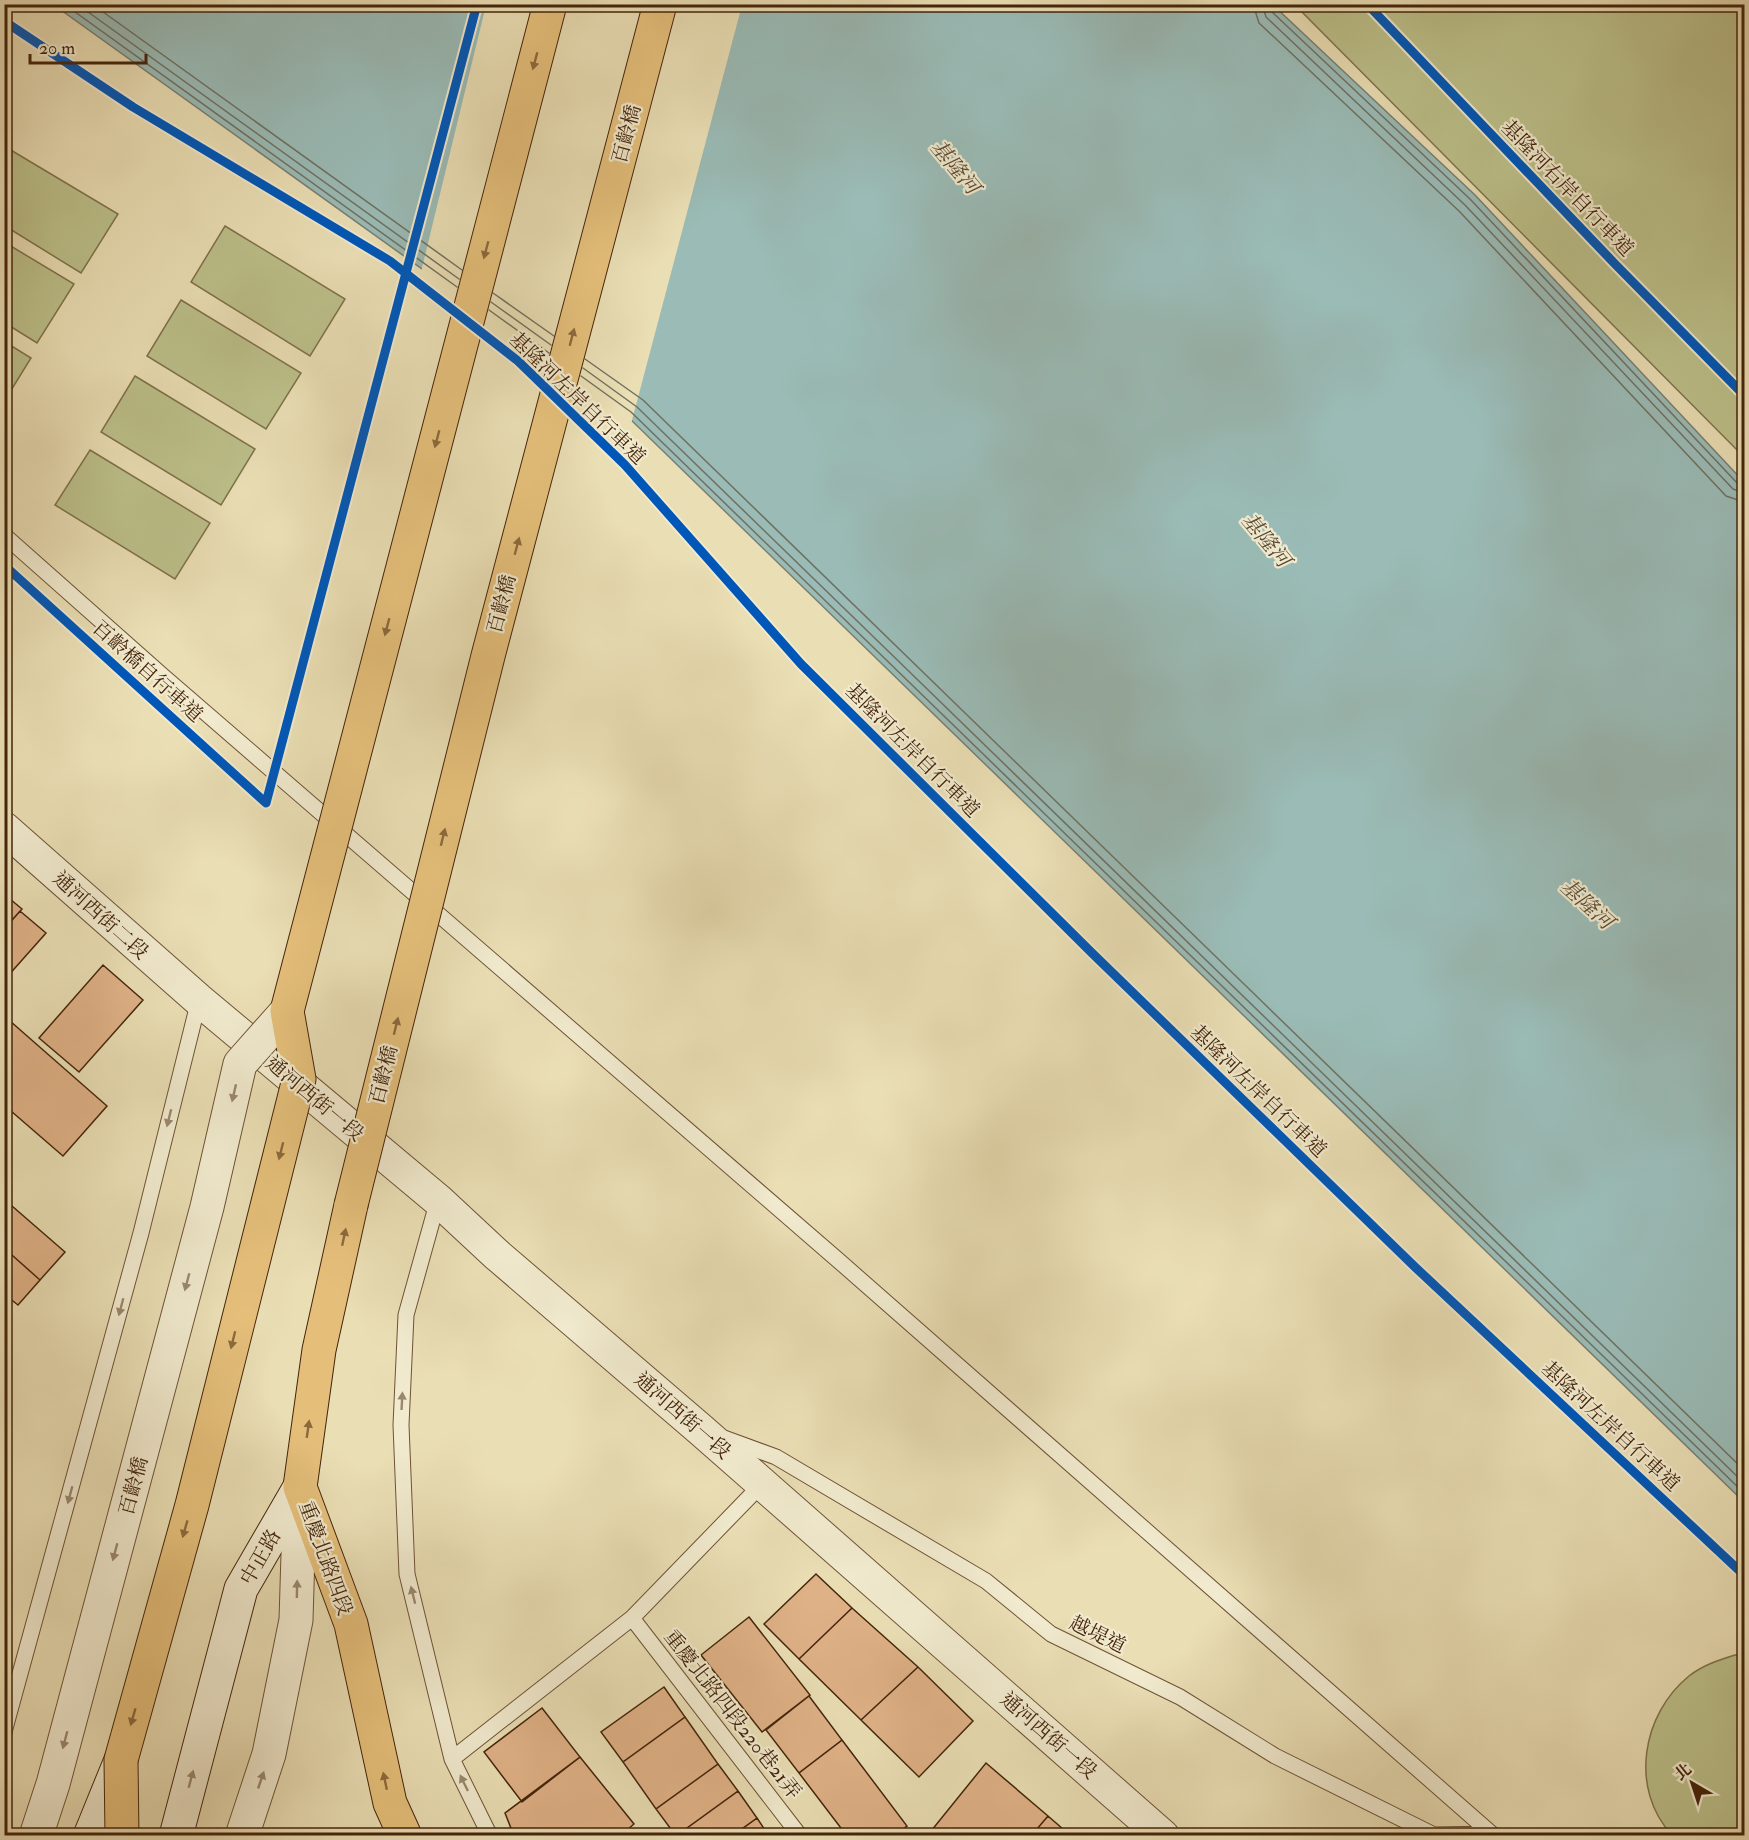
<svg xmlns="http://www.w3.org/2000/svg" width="1749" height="1840" viewBox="0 0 1749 1840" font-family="'IM FELL Double Pica','Noto Serif TC',serif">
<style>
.green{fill:#bcc08a;stroke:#80724b;stroke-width:1.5}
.water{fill:#9abbb6;stroke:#787f72;stroke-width:1.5}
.pier{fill:#eadeb4}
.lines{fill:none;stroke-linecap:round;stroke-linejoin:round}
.shore{stroke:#6f7061;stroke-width:1.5}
.building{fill:#dfb186;stroke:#44250c;stroke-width:1.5}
.service-casing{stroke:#6e5336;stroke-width:17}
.minor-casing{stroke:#6e5336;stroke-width:34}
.tertiary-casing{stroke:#6e5336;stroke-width:35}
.secondary-casing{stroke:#44250c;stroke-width:35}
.primary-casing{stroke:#44250c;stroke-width:35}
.service{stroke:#f1eace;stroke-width:15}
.minor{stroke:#f1eace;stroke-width:32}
.tertiary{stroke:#f1eace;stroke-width:33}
.secondary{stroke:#f1eace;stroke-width:33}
.primary{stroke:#e5bf7a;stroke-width:33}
.tertiary-bridge-casing{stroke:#6e5336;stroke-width:35;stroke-linecap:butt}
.primary-bridge-casing{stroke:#44250c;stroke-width:35;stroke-linecap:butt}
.tertiary-bridge{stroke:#f1eace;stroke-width:33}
.primary-bridge{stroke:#e5bf7a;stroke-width:33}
.cycleway-casing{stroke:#f1eace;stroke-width:13}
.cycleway{stroke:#0057b8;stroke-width:9}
.oneway{fill:#8c6a3d}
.oneway2{fill:#9a886d}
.labels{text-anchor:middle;stroke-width:4.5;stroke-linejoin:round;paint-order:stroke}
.street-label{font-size:20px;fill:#44250c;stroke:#f1eace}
.water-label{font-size:21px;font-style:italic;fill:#5a4a36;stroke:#f1eace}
</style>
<rect width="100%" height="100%" fill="#eadeb4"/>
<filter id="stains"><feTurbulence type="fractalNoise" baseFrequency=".00333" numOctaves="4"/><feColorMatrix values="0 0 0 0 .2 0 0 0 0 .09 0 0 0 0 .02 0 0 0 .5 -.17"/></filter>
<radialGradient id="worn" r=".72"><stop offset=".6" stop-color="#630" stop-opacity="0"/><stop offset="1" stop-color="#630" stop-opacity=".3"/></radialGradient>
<path class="green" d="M 1295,5 L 1744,5 L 1744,457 Z
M 4,146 L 118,214 L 81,273 L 5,226 Z
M 225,226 L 345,299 L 310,356 L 191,282 Z
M 4,242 L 74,284 L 37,343 L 5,323 Z
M 181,300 L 301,373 L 266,429 L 147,356 Z
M 5,342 L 31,358 L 5,400 Z
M 135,376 L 255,449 L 221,505 L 101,432 Z
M 90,450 L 210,523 L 175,579 L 55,505 Z
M 1735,1655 L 1744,1655 L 1744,1835 L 1672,1835 C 1629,1789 1642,1714 1689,1676 C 1703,1665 1719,1660 1735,1655 Z"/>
<path class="water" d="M 54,5 L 1273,5 L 1475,195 L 1744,482 L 1744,1502 L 627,416 Z"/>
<path class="pier" d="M 486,5 L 742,5 L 631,424 L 421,272 Z"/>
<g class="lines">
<path class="shore" d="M 64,4 L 457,287
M 77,4 L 459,279
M 92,4 L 462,270
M 1253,4 L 1259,23 L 1459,211 L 1726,496 L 1744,502
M 1262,4 L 1266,17 L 1465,205 L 1733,489 L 1744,493
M 1269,4 L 1271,11 L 1470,199 L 1738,484 L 1744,486
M 493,293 L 554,336
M 491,302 L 551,345
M 489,310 L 549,353
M 585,359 L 643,400 L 1744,1470
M 583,368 L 637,407 L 1744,1483
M 581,376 L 631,412 L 1744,1493"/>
</g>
<path class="building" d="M 4,894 L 22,909 L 4,929 Z
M 20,911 L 46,933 L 7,977 L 4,975 L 4,929 Z
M 103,965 L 143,1000 L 79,1072 L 39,1038 Z
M 10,1021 L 107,1106 L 63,1156 L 4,1105 L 4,1027 Z
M 12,1206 L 65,1252 L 40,1280 L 4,1248 L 4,1215 Z
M 4,1248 L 40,1280 L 18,1305 L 4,1294 Z
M 816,1574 L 852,1608 L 799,1659 L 764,1624 Z
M 852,1608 L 918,1667 L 861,1720 L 799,1659 Z
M 749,1617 L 810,1695 L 762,1732 L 701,1655 Z
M 918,1667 L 973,1721 L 919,1777 L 861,1720 Z
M 664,1687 L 685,1717 L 623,1762 L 601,1732 Z
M 809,1696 L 842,1740 L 799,1773 L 766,1730 Z
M 542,1708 L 580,1757 L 522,1802 L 484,1752 Z
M 685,1717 L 718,1764 L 656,1809 L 623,1762 Z
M 842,1740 L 907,1826 L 894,1836 L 847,1836 L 799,1773 Z
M 580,1757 L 634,1824 L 620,1836 L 514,1836 L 505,1813 Z
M 986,1763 L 1048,1816 L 1031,1836 L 927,1836 Z
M 718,1764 L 738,1791 L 676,1836 L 656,1809 Z
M 738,1791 L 757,1818 L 732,1836 L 676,1836 Z
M 1048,1816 L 1071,1836 L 1031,1836 Z
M 757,1818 L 769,1836 L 732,1836 Z"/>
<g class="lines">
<g class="service-casing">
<path id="service" d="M 4,535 L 163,676 L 839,1261 L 1494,1836
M 438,1200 L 406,1315 L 401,1425 L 407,1574 L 452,1759 L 490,1836
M 724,1438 L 776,1457 L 986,1581 L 1051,1634 L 1180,1697 L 1275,1756 L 1434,1835 L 1492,1834
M 632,1618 L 800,1836
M 4,1732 L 141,1233 L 199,1000
M 452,1759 L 632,1618 L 762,1484"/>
</g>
<g class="minor-casing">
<path id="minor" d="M 4,828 L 199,1000 L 438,1200 L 496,1254 L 701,1430 L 1163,1836"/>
</g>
<g class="tertiary-casing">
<path id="tertiary" d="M 242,1836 L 269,1754 L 296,1620 L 300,1487"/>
</g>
<g class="secondary-casing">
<path id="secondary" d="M 90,1836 L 121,1760
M 176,1836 L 241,1589 L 300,1487"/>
</g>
<g class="primary-casing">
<path id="primary" d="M 351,1205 L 319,1350 L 300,1487 L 351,1624 L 390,1803 L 405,1836"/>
</g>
<use href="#service" class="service"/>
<use href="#minor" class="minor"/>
<use href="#tertiary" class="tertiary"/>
<use href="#secondary" class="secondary"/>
<use href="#primary" class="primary"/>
<g class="tertiary-bridge-casing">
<path id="tertiary-bridge" d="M 36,1836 L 53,1784 L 207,1207 L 240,1064 L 287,1011"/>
</g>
<g class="primary-bridge-casing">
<path id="primary-bridge" d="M 351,1205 L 488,656 L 660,4
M 122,1836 L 121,1760 L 192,1505 L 299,1079 L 287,1011 L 550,4"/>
</g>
<use href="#tertiary-bridge" class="tertiary-bridge"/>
<use href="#primary-bridge" class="primary-bridge"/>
<g class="cycleway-casing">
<path id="cycleway" d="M 1367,4 L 1615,264 L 1744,395
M 4,21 L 133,107 L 390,261 L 518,361 L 625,465 L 801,664 L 1092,953 L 1415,1267 L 1744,1575
M 4,565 L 266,803 L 477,4"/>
</g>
<use href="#cycleway" class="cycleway"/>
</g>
<defs><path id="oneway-solid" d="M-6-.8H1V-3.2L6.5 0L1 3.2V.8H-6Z" transform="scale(1.5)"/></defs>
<g class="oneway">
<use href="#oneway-solid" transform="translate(535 61) rotate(105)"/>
<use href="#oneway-solid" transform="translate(486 250) rotate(105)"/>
<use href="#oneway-solid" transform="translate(572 337) rotate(-75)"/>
<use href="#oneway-solid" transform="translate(437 439) rotate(105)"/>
<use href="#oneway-solid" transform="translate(517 546) rotate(-75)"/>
<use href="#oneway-solid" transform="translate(387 627) rotate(105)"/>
<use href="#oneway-solid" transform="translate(443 837) rotate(-76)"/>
<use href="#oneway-solid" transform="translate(396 1026) rotate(-76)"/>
<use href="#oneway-solid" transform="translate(281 1151) rotate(104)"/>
<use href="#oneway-solid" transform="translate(344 1237) rotate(-78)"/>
<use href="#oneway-solid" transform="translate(233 1340) rotate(104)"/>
<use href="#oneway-solid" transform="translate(308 1429) rotate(-82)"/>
<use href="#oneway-solid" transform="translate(185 1529) rotate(106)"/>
<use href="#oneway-solid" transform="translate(133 1717) rotate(106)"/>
<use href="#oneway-solid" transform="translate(385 1781) rotate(-102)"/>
</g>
<g class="oneway2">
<use href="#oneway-solid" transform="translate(234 1093) rotate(103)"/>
<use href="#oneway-solid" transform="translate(169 1118) rotate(104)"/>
<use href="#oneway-solid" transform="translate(187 1282) rotate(105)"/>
<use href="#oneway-solid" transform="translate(121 1307) rotate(105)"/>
<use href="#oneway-solid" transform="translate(402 1401) rotate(-87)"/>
<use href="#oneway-solid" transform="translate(70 1495) rotate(105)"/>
<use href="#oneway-solid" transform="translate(115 1552) rotate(105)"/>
<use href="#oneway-solid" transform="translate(297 1589) rotate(-89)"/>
<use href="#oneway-solid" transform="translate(413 1595) rotate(-104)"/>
<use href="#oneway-solid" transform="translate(65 1740) rotate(105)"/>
<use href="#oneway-solid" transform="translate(191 1779) rotate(-75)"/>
<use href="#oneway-solid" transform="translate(261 1780) rotate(-71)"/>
<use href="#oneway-solid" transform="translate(464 1783) rotate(-116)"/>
</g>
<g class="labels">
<g class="street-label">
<text transform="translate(626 134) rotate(-75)" y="7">百齡橋</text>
<text transform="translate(1568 188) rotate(46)" y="7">基隆河右岸自行車道</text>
<text transform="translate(578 398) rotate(44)" y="7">基隆河左岸自行車道</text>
<text transform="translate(501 604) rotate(-75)" y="7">百齡橋</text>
<text transform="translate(148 671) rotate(42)" y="7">百齡橋自行車道</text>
<text transform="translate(913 750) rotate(45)" y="7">基隆河左岸自行車道</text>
<text transform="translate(101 915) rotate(42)" y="7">通河西街二段</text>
<text transform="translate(383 1075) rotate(-76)" y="7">百齡橋</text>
<text transform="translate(1259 1091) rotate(44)" y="7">基隆河左岸自行車道</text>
<text transform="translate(315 1098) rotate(40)" y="7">通河西街一段</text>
<text transform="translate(683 1415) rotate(41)" y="7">通河西街一段</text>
<text transform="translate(1611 1426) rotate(43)" y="7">基隆河左岸自行車道</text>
<text transform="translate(133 1486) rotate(-75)" y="7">百齡橋</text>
<text transform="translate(260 1557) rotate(-60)" y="7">中正路</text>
<text transform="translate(326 1558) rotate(70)" y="7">重慶北路四段</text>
<text transform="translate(1098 1634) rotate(26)" y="7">越堤道</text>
<text transform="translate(733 1714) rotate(52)" y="7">重慶北路四段220巷21弄</text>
<text transform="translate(1049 1735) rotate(41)" y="7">通河西街一段</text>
</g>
<g class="water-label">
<text transform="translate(955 167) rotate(50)" y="7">基隆河</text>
<text transform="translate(1266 540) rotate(50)" y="7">基隆河</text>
<text transform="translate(1587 904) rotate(42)" y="7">基隆河</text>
</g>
</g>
<rect width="1749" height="1840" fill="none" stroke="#eadeb4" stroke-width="24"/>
<rect x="6" y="6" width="1737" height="1828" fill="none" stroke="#44250c" stroke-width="3"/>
<rect x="12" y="12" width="1725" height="1816" fill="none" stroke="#44250c" stroke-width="1.5"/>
<g transform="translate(1692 1783) rotate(321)" stroke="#f1eace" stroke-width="4.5" paint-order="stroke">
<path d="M0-4.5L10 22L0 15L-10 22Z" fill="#44250c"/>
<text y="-9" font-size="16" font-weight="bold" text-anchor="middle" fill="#44250c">北</text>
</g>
<path d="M30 54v9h116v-9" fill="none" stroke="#44250c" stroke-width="3"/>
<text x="39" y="54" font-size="18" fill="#44250c" stroke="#f1eace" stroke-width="4.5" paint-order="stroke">20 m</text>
<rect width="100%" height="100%" filter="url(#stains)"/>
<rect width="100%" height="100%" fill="url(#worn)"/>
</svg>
